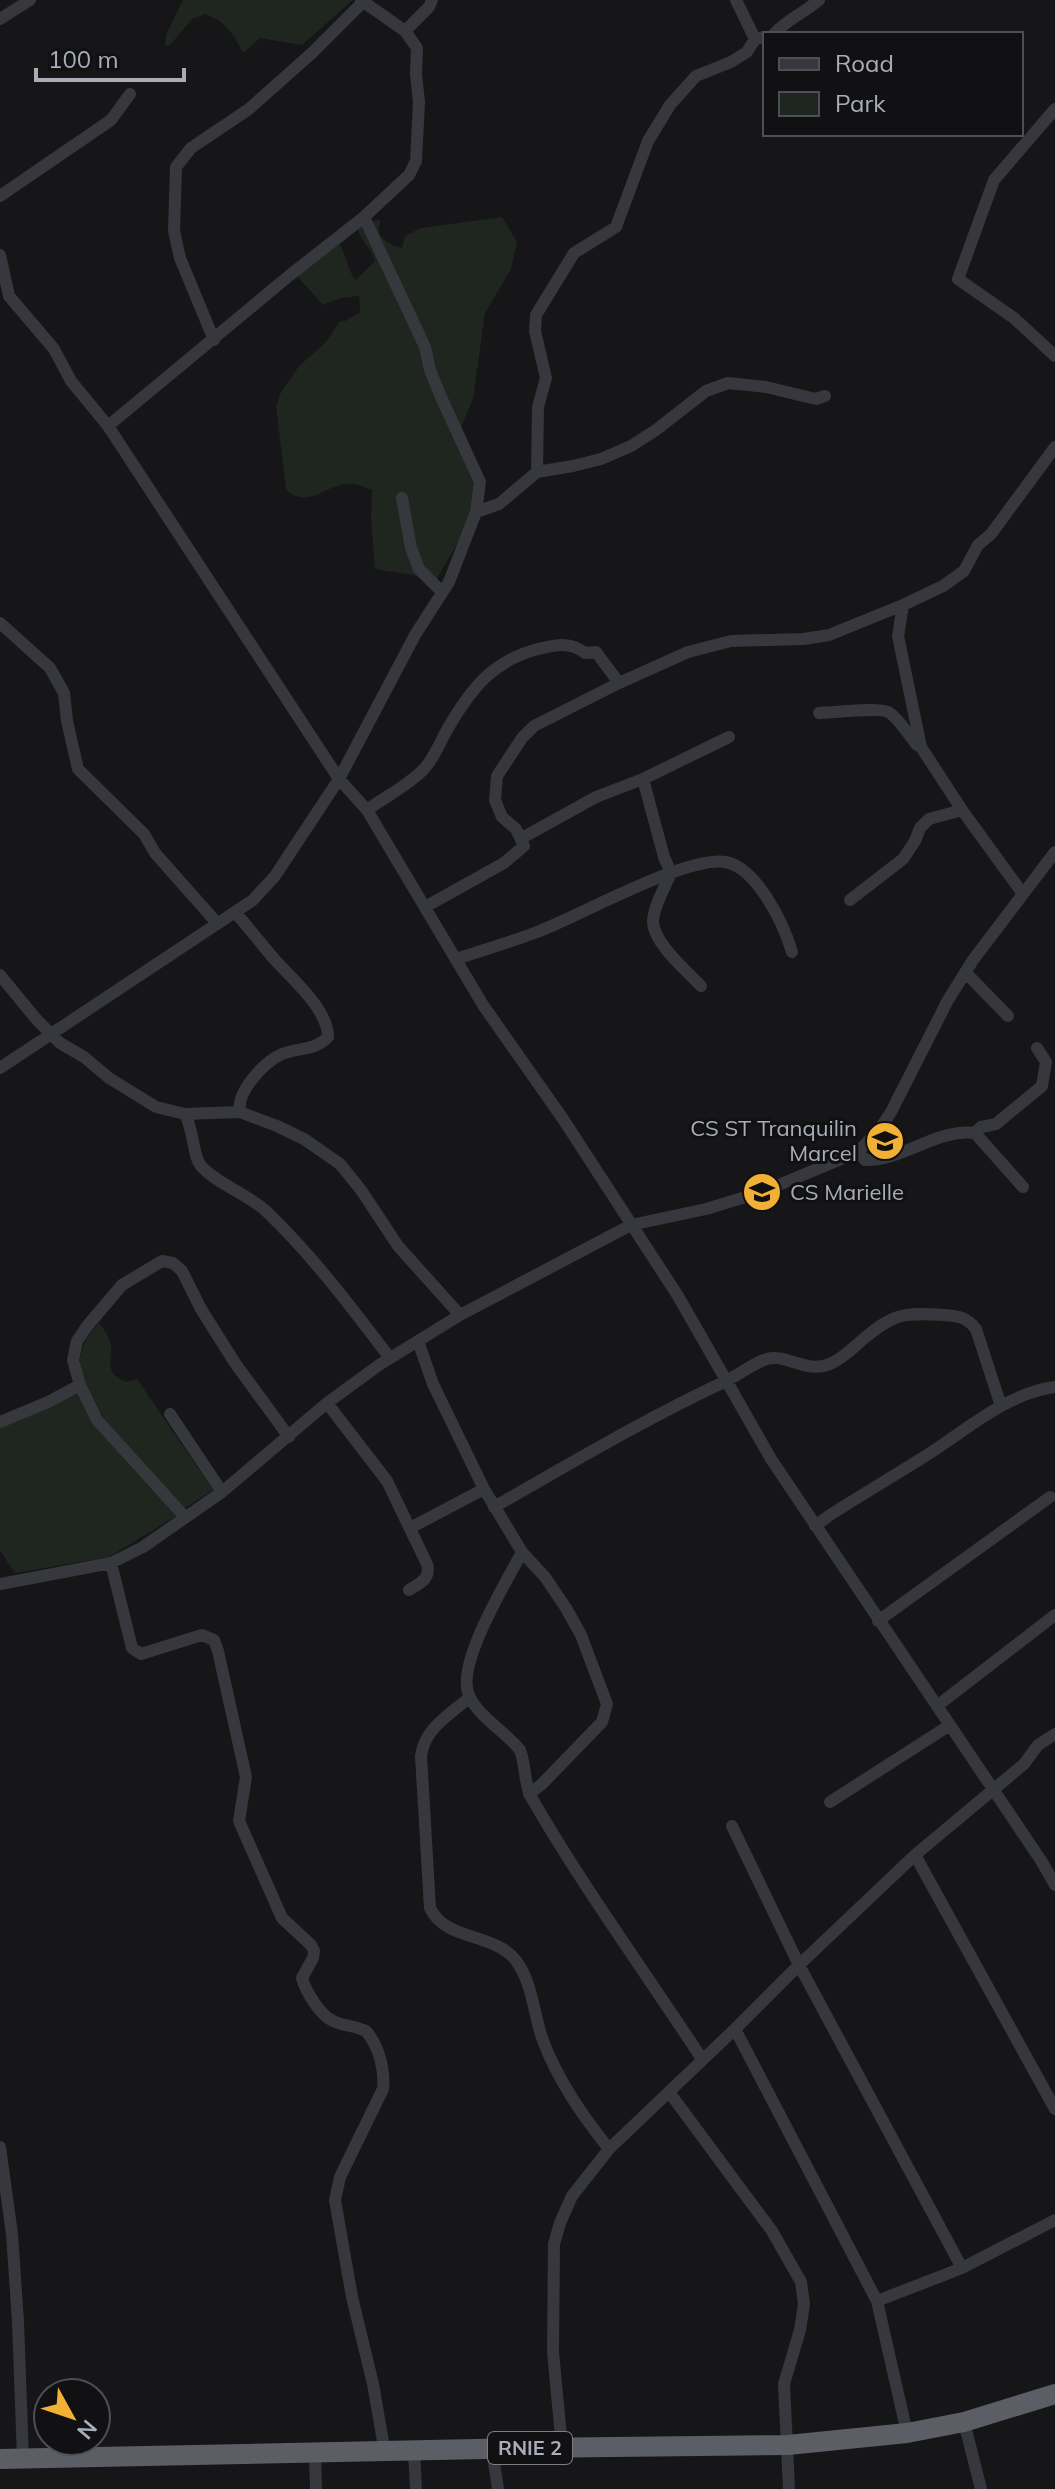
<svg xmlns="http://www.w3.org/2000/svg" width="1055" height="2489" viewBox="0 0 1055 2489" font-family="Mulish,sans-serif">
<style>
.green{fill:#1e261f}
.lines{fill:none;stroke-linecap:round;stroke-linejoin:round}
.minor{stroke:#37383d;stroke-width:12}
.trunk{stroke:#5b5e65;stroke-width:20}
.labels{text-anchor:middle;stroke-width:6;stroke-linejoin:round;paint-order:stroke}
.shield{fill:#111113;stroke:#7b7e86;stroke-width:2}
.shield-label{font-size:20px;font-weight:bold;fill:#a8adb8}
.poi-label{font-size:22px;fill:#a8adb8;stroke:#111113;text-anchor:end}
</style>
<rect width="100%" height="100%" fill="#161618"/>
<path class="green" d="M 183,0 L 353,0 L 302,45 L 260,38 L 243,53 C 233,34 227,22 205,14 L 192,19 L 170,45 L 165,46 L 166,35 Z
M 502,217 L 517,242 L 511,269 L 485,313 L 473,399 L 456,439 C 462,451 473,466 475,479 C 480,514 453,549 437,579 L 375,569 L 371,519 L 372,490 C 367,488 359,484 353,484 C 328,481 308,512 286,489 L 276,406 L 281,392 L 299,366 L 326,342 L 340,321 L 345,321 L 360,312 L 359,296 L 341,298 L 323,305 L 295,274 L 336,240 C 347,252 346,269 356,280 L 375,261 C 372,248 360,241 358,229 L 367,222 L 380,220 C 381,224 378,227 379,231 C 380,241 394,246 402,248 L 405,236 L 421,228 Z
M 99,1322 C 102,1328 111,1338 111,1345 C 112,1364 104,1372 126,1382 L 137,1379 L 213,1490 L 185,1508 C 153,1474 79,1408 80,1360 C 81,1344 90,1334 99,1322 Z
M 79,1391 L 99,1431 L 176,1516 L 109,1557 L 15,1573 L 0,1551 L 0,1426 Z"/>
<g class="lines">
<path class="minor" d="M 736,0 L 755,39
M 0,19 L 30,0
M 405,31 L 429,7 L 432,0
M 774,34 C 786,20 804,13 819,0
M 1055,109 L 994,180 L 958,279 L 1014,318 L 1055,356
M 0,196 L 111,120 L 130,94
M 0,255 L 9,296 L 54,349 L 71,381 L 108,426 L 339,779 L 367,810 L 483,1005 L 563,1119 L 678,1296 L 771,1459 L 1042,1862 L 1055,1885
M 214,340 L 180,258 L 174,231 L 176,167 L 191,148 L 249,109 L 312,53 L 363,2
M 108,426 L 290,275 L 364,217 L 409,175 L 416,161 L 419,102 L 416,74 L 417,48 L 405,31 L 361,0
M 537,472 L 538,407 L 546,378 L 535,331 L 536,315 L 574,253 L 616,227 L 648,141 L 670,105 L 696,76 L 731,62 L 747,52 L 755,39 L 765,37
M 402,498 L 411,548 L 419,569 L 442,592
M 476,512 L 499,504 L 537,472 L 573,466 L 601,459 L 631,446 L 656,430 L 706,391 L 728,383 L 766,387 L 816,399 L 825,396
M 903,605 L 898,636 L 921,747 L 962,810 L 1023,894
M 0,623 L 50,668 L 64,693 L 67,721 L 78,769 L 144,834 L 155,853 L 217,923
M 819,713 C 833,713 877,707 888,712 C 899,718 909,736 917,745 L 921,747
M 643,779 L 664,857 L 671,873 C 665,887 654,905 653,921 C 653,943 687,971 701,986
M 367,810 C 385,797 407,786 423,770 C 434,759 440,742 448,728 C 471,689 492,661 538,649 C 555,645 570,641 585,653 L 596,652 L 619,683
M 522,838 L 596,797 L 643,779 L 729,737
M 850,900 L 903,859 L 915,841 L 920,828 L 929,819 L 962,810
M 425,907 L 504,863 L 524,846 L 516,829 L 502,817 L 495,800 L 497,776 L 522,738 L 534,726 L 619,683 L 688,652 L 731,641 L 804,639 L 829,635 L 903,605 L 943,586 L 964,571 L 978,545 L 991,534 L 1055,447
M 235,912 C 249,928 262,945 276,961 C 293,980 328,1009 328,1037 C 315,1051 299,1047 282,1054 C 264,1062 236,1092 240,1112
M 456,959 C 483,950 511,942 537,932 C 580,916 685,856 725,862 C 757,867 784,925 792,952
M 966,973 L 1008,1016
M 0,975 L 37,1020 L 60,1043 L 84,1057 L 109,1078 L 156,1107 L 185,1114 C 194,1131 193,1157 201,1166 C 217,1184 250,1195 267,1212 C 313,1256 351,1307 390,1358
M 0,1068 L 253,900 L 275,876 L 339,779 L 415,635 L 449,582 L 476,512 L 480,482 L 441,397 L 430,370 L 425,347 L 364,217
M 185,1114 L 240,1112 L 277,1126 L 304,1139 L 340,1164 L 361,1190 L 398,1246 L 460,1315
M 975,1133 L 981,1127 L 996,1124 L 1042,1086 L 1046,1062 L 1037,1048
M 858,1152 L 865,1160 C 903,1161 937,1128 975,1133 L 1023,1187
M 418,1341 L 433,1384 L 484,1489 L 522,1552 L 545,1577 L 566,1608 L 581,1635 L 607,1704 L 602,1722 L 542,1784 L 529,1794
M 327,1403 L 387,1481 L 427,1564 C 431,1579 420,1583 409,1590
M 170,1414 L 222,1492
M 0,1422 L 48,1402 L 80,1385
M 494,1507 C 570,1464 645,1419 724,1382 C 737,1376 755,1362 767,1359 C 786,1353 807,1375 832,1363 C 843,1358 852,1349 861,1341 C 893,1314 902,1312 944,1315 C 958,1316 967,1317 976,1329 L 1001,1406
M 185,1517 L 97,1420 L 80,1385 L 73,1360 L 77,1341 L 88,1325 L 122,1285 L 162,1261 L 173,1263 L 182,1271 L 201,1309 L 235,1363 L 289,1437
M 815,1526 L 830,1515 C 863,1494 897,1474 930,1453 C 969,1428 1008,1393 1055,1387
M 410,1528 L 484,1489
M 522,1552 C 507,1581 455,1665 469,1695 C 478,1717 505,1731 520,1750 C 526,1765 524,1784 531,1797 C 583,1887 645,1972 702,2059
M 111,1563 L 132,1648 L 141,1654 L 202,1635 L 214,1640 L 218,1651 L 246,1777 L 239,1821 L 282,1918 L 311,1945 L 314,1951 L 313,1958 L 302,1978 C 306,1992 320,2015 333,2021 C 343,2026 356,2026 366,2031 C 379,2046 385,2070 383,2089 L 340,2177 L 335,2200 L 352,2297 L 373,2384 L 385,2453
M 0,1584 L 111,1563 L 143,1547 L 222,1492 L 327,1403 L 379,1365 L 460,1315 L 631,1225 L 706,1209 L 762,1192 L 858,1152 L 879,1130 L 891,1112 L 948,1000 L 973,960 L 1055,852
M 878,1621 L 1050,1497
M 469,1698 C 450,1714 424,1729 421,1756 L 430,1908 C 446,1942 496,1932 517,1962 C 532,1983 534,2014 542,2038 C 557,2079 582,2115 609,2149
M 937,1706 L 1055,1615
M 830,1802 L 950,1725
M 732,1826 L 799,1965 L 962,2268
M 915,1855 L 1055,2109
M 735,2029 L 877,2301 L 907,2433
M 669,2092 L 772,2231 L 801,2282 L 804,2304 L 800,2330 L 784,2384 L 789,2489
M 0,2147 L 12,2234 L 18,2322 L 23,2459
M 877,2301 L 962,2268 L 1055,2220
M 964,2422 L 981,2489
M 562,2447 L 553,2352 L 554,2244 L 560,2223 L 572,2196 L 609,2149 L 735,2029 L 799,1965 L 915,1855 L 1024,1764 L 1038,1745 L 1055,1734
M 492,2449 L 498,2489
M 414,2451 L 416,2489
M 315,2454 L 316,2489"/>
<path class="trunk" d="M 0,2459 L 528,2448 L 788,2445 L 907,2433 L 964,2422 L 1055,2394"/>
</g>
<defs>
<g id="school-disc" transform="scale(2)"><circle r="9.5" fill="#f2b134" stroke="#111113"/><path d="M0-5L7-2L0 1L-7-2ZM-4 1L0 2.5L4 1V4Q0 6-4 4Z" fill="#111"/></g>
</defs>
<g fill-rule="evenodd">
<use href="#school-disc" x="885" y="1141"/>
<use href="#school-disc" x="762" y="1192"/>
</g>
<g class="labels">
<rect class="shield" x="488" y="2432" width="84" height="32" rx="6"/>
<g class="shield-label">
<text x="530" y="2455">RNIE 2</text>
</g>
<g class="poi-label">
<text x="857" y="1136">CS ST Tranquilin<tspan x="857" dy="25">Marcel</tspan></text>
<text x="790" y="1200" text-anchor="start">CS Marielle</text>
</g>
</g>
<rect x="763" y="32" width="260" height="104" fill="#111113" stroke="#4d4f55" stroke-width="2"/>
<rect x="779" y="58" width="40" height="12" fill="#37383d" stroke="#4d4f55" stroke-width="2"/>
<text x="835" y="72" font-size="24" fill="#a8adb8">Road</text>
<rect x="779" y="92" width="40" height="24" fill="#1e261f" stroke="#4d4f55" stroke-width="2"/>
<text x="835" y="112" font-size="24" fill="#a8adb8">Park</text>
<g transform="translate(72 2417) rotate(130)"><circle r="38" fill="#111113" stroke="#4d4f55" stroke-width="2"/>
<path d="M0-6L14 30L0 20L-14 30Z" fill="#f2b134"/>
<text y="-12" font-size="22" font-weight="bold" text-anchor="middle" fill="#a8adb8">N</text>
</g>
<path d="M36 68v12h148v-12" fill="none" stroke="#a8adb8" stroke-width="4"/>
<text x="48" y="68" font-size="24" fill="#a8adb8" stroke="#111113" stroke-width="6" paint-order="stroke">100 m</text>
</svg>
